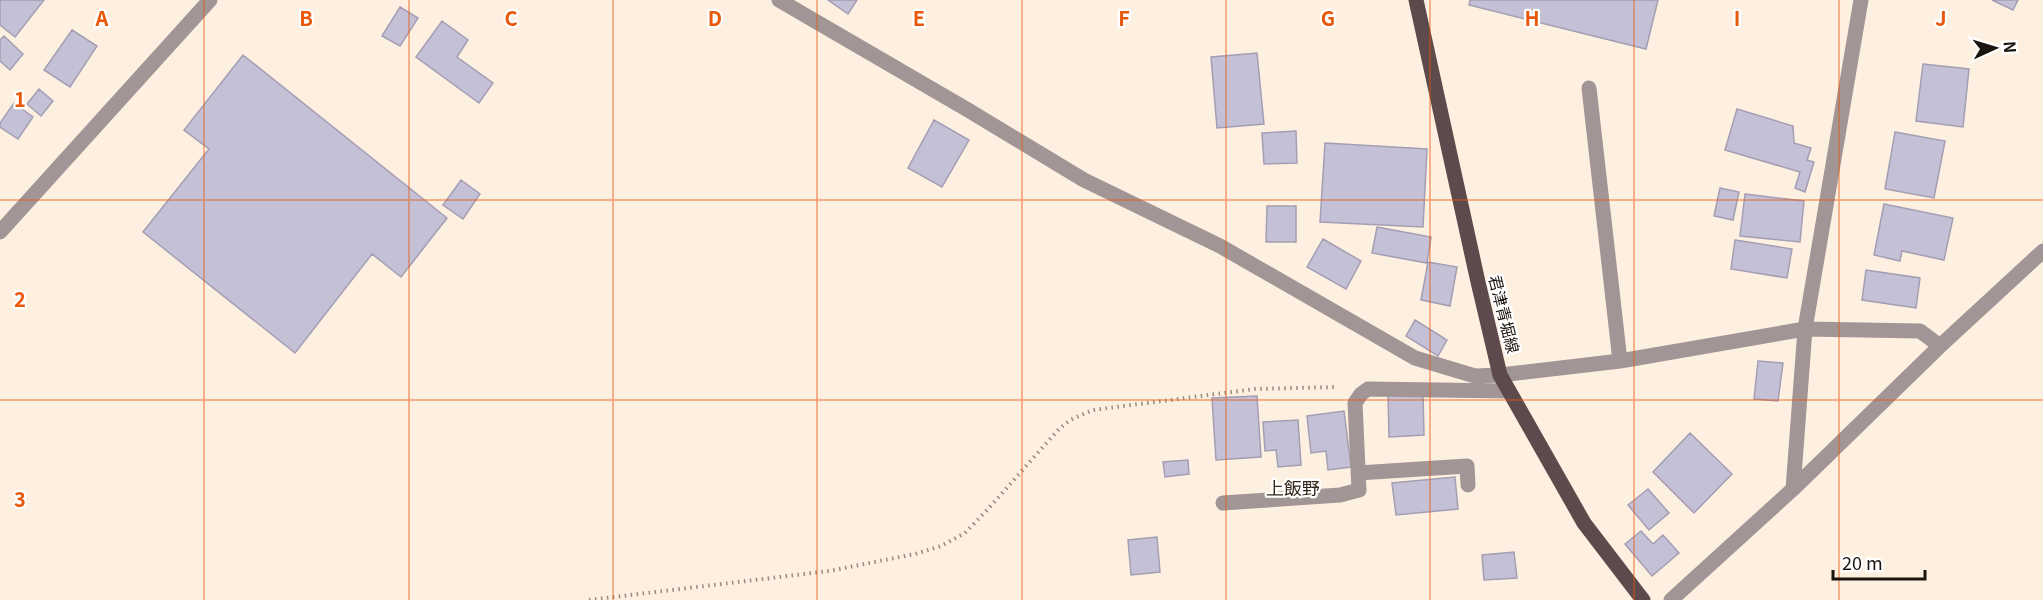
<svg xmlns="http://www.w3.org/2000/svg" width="2043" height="600" viewBox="0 0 2043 600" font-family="Georgia,'Noto Sans JP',serif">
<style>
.building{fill:#c4c0d6;stroke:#a39eb3;stroke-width:1.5}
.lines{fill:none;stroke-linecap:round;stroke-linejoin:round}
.path{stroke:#958b80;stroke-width:4;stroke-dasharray:1.5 4.5;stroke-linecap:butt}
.minor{stroke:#a19596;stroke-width:15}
.major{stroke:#5d4a4c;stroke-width:15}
.grid{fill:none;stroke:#e8590c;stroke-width:1.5;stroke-opacity:0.55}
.labels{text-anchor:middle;stroke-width:4.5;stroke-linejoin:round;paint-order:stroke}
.street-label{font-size:16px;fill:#19140d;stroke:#fff}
.neighbourhood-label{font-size:18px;fill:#332718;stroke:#fff}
.grid-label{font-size:20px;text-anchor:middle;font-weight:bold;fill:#e8590c;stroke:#fff;stroke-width:4.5;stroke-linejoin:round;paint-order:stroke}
</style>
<rect width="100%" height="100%" fill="#fef0e1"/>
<path class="building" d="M 0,0 L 44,0 L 15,37 L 0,25 Z
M 828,0 L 857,0 L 848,14 Z
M 1470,0 L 1658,0 L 1646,49 L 1469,5 Z
M 1992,0 L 2018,0 L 2013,10 Z
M 400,7 L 418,18 L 400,46 L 382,36 Z
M 442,21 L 468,40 L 457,57 L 493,83 L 479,103 L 416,57 Z
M 72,30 L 97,46 L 70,87 L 44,70 Z
M 4,36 L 23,54 L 10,70 L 0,61 L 0,40 Z
M 1257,53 L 1264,124 L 1217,128 L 1211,57 Z
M 243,55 L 447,218 L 401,277 L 372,254 L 295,353 L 143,232 L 209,149 L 184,130 Z
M 1923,64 L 1969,69 L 1963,127 L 1916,121 Z
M 39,89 L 53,101 L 41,116 L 27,104 Z
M 14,103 L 33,117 L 18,139 L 0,127 L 0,123 Z
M 1737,109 L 1793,126 L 1794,143 L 1811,148 L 1807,160 L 1814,162 L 1805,192 L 1795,188 L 1800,172 L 1725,150 Z
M 934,120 L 969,140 L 942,187 L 908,168 Z
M 1296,131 L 1297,163 L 1264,164 L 1262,133 Z
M 1895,132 L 1945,141 L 1934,198 L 1885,189 Z
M 1325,143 L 1427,149 L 1423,227 L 1320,222 Z
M 461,180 L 480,194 L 463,219 L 443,205 Z
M 1720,188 L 1739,192 L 1733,220 L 1714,216 Z
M 1745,194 L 1804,201 L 1800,242 L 1740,236 Z
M 1884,204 L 1953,218 L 1944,260 L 1902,251 L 1900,261 L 1874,255 Z
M 1267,206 L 1296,206 L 1296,242 L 1266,242 Z
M 1377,227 L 1431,237 L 1427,263 L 1372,253 Z
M 1323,239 L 1361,261 L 1346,289 L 1307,267 Z
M 1735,240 L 1792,249 L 1787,278 L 1731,269 Z
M 1428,262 L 1457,267 L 1450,306 L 1421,300 Z
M 1866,270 L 1920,278 L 1916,308 L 1862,300 Z
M 1415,320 L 1447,340 L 1438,356 L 1406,336 Z
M 1758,361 L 1783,363 L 1778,401 L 1754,399 Z
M 1423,394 L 1424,435 L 1389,437 L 1388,395 Z
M 1257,396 L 1261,457 L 1216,460 L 1212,398 Z
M 1344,411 L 1351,467 L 1328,470 L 1326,451 L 1311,453 L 1307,416 Z
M 1298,420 L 1301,465 L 1278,467 L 1276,450 L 1265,451 L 1263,422 Z
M 1690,433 L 1732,474 L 1694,513 L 1653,472 Z
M 1188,460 L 1189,474 L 1165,477 L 1163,462 Z
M 1455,477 L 1458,509 L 1396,515 L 1392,483 Z
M 1648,489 L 1669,513 L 1649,530 L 1628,505 Z
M 1641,531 L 1653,544 L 1663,535 L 1679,553 L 1652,576 L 1625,544 Z
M 1157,537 L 1160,572 L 1131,575 L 1128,540 Z
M 1514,552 L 1517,578 L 1484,580 L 1482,555 Z"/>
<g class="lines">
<path class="path" d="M 589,600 L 829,571 L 915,554 L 941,546 L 965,533 L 987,510 L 1059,429 L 1070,420 L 1093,410 L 1255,389 L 1337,387"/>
<path class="minor" d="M 779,0 L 968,110 L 1084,180 L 1220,246 L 1415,358 L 1475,376 L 1500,375 L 1620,361 L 1805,329 L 1920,331 L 1940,346
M 1589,88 L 1620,361
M 0,232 L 210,0
M 1358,473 L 1467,466 L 1468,485
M 1793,489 L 1805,329 L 1861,0
M 1223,503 L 1340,495 L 1359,490 L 1355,403 L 1361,394 L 1368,389 L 1508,391
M 1671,600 L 1793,489 L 1940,346 L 2043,251"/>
<path class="major" d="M 1416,0 L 1478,282 L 1500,375 L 1584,523 L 1643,600"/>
</g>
<path class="grid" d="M 204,0 L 204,600M 409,0 L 409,600M 613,0 L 613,600M 817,0 L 817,600M 1022,0 L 1022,600M 1226,0 L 1226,600M 1430,0 L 1430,600M 1634,0 L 1634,600M 1839,0 L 1839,600M 0,200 L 2043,200M 0,400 L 2043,400"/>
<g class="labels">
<g class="street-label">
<text transform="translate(1504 314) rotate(76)" y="6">君津青堀線</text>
</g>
<g class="neighbourhood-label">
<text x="1293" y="495">上飯野</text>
</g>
</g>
<g class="grid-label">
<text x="102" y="26">A</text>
<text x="306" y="26">B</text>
<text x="511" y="26">C</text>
<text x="715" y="26">D</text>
<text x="919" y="26">E</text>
<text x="1124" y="26">F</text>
<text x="1328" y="26">G</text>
<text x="1532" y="26">H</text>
<text x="1737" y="26">I</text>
<text x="1941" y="26">J</text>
<text x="20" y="107">1</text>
<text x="20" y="307">2</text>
<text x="20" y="507">3</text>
</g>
<g transform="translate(1995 48) rotate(86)" stroke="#ffffff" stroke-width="4.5" paint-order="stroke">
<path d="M0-4.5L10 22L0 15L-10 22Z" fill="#19140d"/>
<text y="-9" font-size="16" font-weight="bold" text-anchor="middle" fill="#19140d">N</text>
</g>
<path d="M1833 570v9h92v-9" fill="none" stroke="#19140d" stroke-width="3"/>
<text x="1842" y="570" font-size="18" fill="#19140d" stroke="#ffffff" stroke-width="4.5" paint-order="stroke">20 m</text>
</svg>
